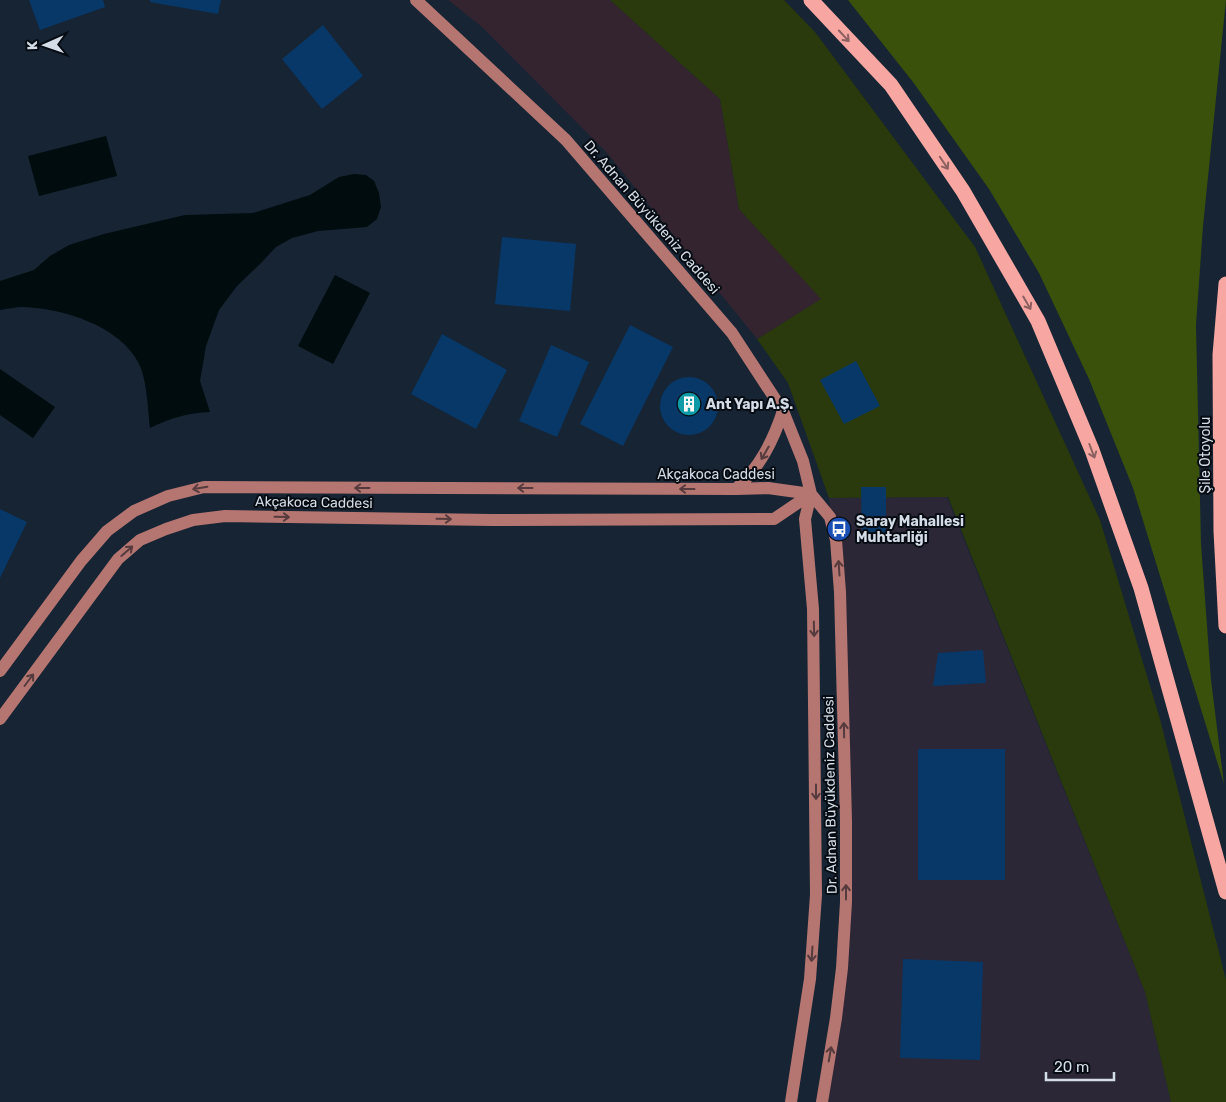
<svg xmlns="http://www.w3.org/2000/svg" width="1226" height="1102" viewBox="0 0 1226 1102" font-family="Rubik,sans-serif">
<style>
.commercial{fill:#2c2737}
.industrial{fill:#332430}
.green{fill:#2a3a0c}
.forest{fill:#3a510b}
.water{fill:#000c0d}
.building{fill:#083868}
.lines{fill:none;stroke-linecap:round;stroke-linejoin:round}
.secondary{stroke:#b57571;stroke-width:12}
.highway{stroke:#f7a6a1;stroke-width:15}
.oneway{stroke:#8b6161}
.oneway2{stroke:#553b3d}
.labels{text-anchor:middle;stroke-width:4;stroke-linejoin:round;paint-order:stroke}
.street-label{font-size:14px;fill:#d4dde7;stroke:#070c13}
.poi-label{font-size:14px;font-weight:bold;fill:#d4dde7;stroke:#070c13;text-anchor:start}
</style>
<rect width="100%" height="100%" fill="#162433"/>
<path class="commercial" d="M 947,497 L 1145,992 L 1171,1102 L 820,1102 L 841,986 L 849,705 L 829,498 Z"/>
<path class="industrial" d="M 448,0 L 610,0 L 720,99 L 739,209 L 822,299 L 757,339 L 607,153 L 482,27 Z"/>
<path class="green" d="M 610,0 L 784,0 L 815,32 L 975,247 L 1100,520 L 1160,719 L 1226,980 L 1226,1102 L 1171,1102 L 1145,992 L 948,497 L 829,498 L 788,383 L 757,339 L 821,299 L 739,209 L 720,99 Z"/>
<path class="forest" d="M 848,0 L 1226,0 L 1203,226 L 1196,325 L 1201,544 L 1211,680 L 1224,784 L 1133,488 L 1089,379 L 1039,273 L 989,189 L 913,82 Z"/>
<path class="water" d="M 106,136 L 117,176 L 39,196 L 28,156 Z
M 354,174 L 366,175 L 374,181 L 379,193 L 381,207 L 377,219 L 367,227 L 318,231 L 292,238 L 276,247 L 260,264 L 237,286 L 219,310 L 206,346 L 200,381 L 210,412 C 188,413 170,418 150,428 C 148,411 147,379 139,364 C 121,326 62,308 23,307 C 15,307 7,309 0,310 L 0,281 L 34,270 L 50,256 L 69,245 L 104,234 L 185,215 L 253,213 L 310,195 L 339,177 Z
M 335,275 L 370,293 L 333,364 L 298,346 Z
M 0,369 L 55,407 L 33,438 L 0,415 Z"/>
<path class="building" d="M 29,0 L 103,0 L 105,7 L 40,30 Z
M 150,0 L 221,0 L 218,14 L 150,2 Z
M 323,25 L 363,76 L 322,109 L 282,59 Z
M 502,237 L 576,244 L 570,311 L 495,304 Z
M 630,325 L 673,347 L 623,446 L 580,424 Z
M 442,334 L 507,370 L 476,429 L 411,394 Z
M 551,345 L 589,362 L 557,437 L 519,421 Z
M 856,361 L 880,406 L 844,424 L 820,380 Z
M660 406a29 29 0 1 1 58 0a29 29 0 1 1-58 0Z
M 861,487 L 886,487 L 886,534 L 862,534 Z
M 0,509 L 27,522 L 0,578 Z
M 983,650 L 986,683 L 933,686 L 938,653 Z
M 918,749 L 1005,749 L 1005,880 L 918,880 Z
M 903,959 L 983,962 L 980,1060 L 900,1058 Z"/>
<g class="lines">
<path class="secondary" d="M 416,0 L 566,140 L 732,333 L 783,411 L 803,461 L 811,494 L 805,519 L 813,609 L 816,895 L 810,979 L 791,1102
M 736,489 C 760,467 773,441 783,411
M 811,494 L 830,517 L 836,540 L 840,592 L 846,821 L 846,902 L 842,968 L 836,1018 L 822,1102
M 0,671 L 81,561 L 107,531 L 134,511 L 168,496 L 204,487 L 736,489 L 768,488 L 811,494
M 0,719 L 118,559 L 140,540 L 166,529 L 193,520 L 225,516 L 492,520 L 774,519 L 811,494"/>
<path class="highway" d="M 811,0 L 891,85 L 963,191 L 1038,321 L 1092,450 L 1141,588 L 1226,892
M 1226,284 L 1220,355 L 1221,531 L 1226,626"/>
</g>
<defs><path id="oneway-shaft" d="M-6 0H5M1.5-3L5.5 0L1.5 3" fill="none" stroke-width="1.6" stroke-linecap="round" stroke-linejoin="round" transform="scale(1.25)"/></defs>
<g class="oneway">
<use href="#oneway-shaft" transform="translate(844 36) rotate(47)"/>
<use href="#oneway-shaft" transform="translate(944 163) rotate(56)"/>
<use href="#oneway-shaft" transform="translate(1027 303) rotate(60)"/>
<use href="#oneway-shaft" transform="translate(1092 451) rotate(69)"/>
</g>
<g class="oneway2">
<use href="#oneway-shaft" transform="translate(765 453) rotate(120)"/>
<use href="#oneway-shaft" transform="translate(200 488) rotate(170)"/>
<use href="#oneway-shaft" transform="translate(362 488) rotate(-180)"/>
<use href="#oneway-shaft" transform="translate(525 488) rotate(-180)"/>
<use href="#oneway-shaft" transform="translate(687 489) rotate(-180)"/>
<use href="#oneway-shaft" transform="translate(282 517) rotate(1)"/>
<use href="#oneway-shaft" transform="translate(444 519) rotate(1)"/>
<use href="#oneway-shaft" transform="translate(127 551) rotate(-41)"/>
<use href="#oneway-shaft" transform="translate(839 568) rotate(-94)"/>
<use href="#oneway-shaft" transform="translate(814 629) rotate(89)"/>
<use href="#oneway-shaft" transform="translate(29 680) rotate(-53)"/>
<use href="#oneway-shaft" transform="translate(844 730) rotate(-91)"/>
<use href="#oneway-shaft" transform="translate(816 792) rotate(90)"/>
<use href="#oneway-shaft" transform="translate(846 892) rotate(-90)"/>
<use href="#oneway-shaft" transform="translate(812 954) rotate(94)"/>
<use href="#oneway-shaft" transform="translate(830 1054) rotate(-80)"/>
</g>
<defs>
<g id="building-disc" transform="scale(1.25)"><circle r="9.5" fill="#0f9aa8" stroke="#070c13"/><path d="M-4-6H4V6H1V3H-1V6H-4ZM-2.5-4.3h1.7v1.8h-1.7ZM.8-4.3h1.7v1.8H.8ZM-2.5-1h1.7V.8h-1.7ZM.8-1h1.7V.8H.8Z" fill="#fff"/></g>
<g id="bus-disc" transform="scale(1.25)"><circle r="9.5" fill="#1a4fb4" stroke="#070c13"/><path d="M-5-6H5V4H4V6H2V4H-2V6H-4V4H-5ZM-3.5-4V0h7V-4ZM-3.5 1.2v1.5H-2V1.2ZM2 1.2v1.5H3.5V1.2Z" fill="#fff"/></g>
</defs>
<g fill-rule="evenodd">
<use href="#building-disc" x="689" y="404"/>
<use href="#bus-disc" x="839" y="529"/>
</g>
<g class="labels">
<g class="street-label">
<text transform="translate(652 217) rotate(49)" y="5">Dr. Adnan Büyükdeniz Caddesi</text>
<text transform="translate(1205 455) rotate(-90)" y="5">Şile Otoyolu</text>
<text x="716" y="479">Akçakoca Caddesi</text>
<text transform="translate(314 502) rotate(1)" y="5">Akçakoca Caddesi</text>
<text transform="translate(830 795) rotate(-91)" y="5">Dr. Adnan Büyükdeniz Caddesi</text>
</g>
<g class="poi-label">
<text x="706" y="409">Ant Yapı A.Ş.</text>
<text x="856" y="526">Saray Mahallesi<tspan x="856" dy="16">Muhtarliği</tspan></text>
</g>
</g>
<g transform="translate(45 45) rotate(268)" stroke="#070c13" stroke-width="4" paint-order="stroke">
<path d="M0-4L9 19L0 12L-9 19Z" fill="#d4dde7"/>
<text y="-8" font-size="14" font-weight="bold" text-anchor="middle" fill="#d4dde7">K</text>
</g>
<path d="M1046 1072v8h68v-8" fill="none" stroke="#d4dde7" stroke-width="2.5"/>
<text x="1054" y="1072" font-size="15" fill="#d4dde7" stroke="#070c13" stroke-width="4" paint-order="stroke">20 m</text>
</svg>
